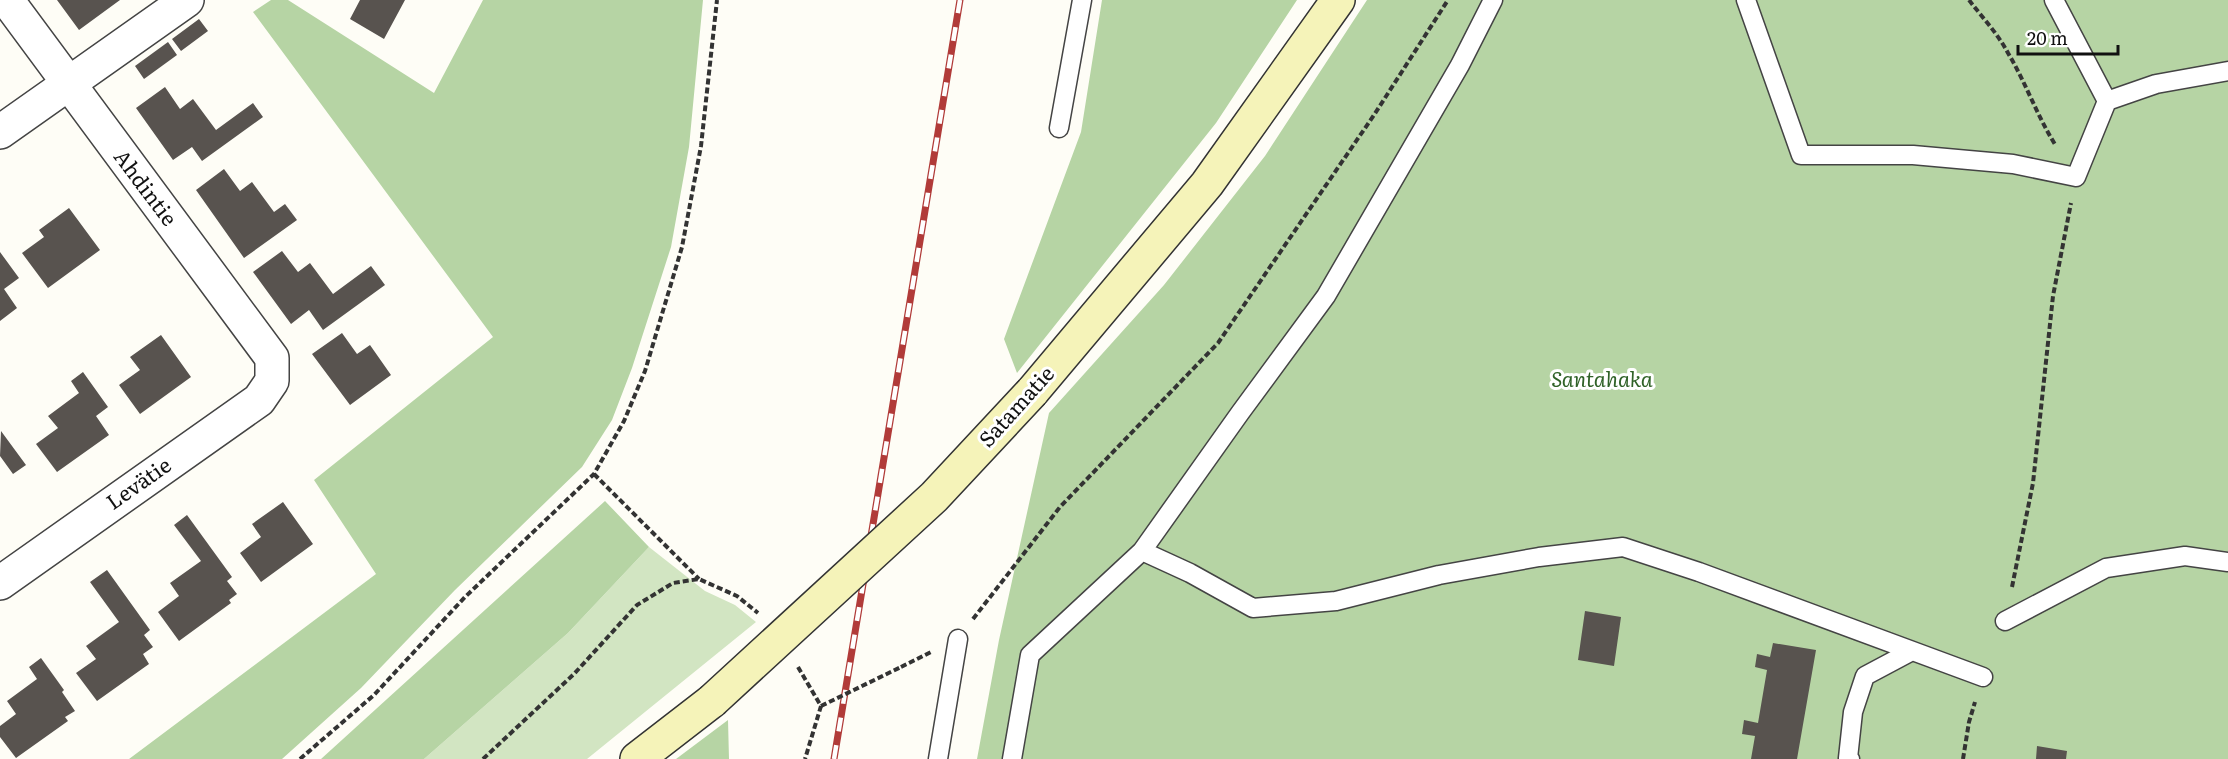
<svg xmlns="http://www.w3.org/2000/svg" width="2228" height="759" viewBox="0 0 2228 759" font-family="Literata,serif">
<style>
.green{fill:#d2e5c2}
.forest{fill:#b6d4a4}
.building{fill:#58534f}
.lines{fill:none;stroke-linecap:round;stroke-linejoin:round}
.lane-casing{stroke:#444;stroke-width:21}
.street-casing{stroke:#444;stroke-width:36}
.secondary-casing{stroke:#333;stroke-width:36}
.path{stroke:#333;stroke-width:4;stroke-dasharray:6 3;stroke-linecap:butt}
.lane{stroke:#fff;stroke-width:18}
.street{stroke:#fff;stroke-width:33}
.secondary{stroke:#f5f3b9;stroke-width:33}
.rail-casing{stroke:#b13b39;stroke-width:7}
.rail{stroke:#fff;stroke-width:4.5;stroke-dasharray:14;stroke-linecap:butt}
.secondary-bridge-casing{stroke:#333;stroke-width:36;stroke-linecap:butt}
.path-bridge{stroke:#333;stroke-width:4;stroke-dasharray:6 3;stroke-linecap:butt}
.secondary-bridge{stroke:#f5f3b9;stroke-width:33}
.labels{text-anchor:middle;stroke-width:6;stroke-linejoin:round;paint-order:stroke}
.street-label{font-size:21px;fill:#111;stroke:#fff}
.park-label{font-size:21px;font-style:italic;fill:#306228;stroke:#fff}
</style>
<rect width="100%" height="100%" fill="#fefdf6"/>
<path class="green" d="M 649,547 L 705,591 L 735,605 L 756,622 L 587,759 L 424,759 L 568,633 Z"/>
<path class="forest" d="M 271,0 L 288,0 L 434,93 L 483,0 L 703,0 L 689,147 L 671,247 L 632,368 L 612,420 L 582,467 L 455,590 L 361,688 L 282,759 L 129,759 L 376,574 L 314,480 L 493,337 L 253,12 Z
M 1102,0 L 1297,0 L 1216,123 L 1017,373 L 1004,339 L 1081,132 Z
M 1367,0 L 2228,0 L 2228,759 L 977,759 L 999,640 L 1049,413 L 1164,285 L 1265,156 Z
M 605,501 L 649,547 L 568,633 L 424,759 L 321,759 Z
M 728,720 L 729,759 L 676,759 Z"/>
<path class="building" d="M 57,0 L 120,0 L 79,30 Z
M 360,0 L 405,0 L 384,39 L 350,19 Z
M 199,19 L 208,31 L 181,51 L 172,39 Z
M 168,42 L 177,55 L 144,79 L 135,66 Z
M 165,87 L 180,109 L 193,99 L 216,130 L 253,103 L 263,117 L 202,161 L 192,147 L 173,160 L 136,108 Z
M 224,169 L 240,191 L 252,182 L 274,212 L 285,204 L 297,220 L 244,258 L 196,190 Z
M 69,208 L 100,250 L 48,288 L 22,253 L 44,237 L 39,230 Z
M 282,251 L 298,272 L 310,263 L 333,294 L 371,266 L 385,285 L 323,330 L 309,310 L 291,324 L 253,272 Z
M 0,252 L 19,278 L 4,289 L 17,308 L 0,321 Z
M 342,333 L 357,354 L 370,345 L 391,375 L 350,405 L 312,354 Z
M 161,335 L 191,377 L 140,414 L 119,385 L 140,370 L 130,357 Z
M 83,372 L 108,407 L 96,416 L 109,435 L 57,472 L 36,444 L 58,428 L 48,416 L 79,393 L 71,381 Z
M 1,431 L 26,465 L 13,474 L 0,456 Z
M 283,502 L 313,544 L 261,582 L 240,553 L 261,537 L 252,524 Z
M 187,515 L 232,577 L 227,581 L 237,594 L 229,600 L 231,603 L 179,641 L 158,612 L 179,596 L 170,583 L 201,561 L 174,525 Z
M 107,570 L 150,630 L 144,635 L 153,647 L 143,654 L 149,664 L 97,701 L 76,673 L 96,659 L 86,646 L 119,622 L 90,582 Z
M 1585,611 L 1621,617 L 1614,666 L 1578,660 Z
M 1773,643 L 1816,650 L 1797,759 L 1751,759 L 1755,736 L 1742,734 L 1744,720 L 1758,723 L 1767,670 L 1755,667 L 1757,654 L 1770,657 Z
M 41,658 L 64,690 L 62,692 L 75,711 L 65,717 L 68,721 L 16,758 L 0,737 L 0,726 L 16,714 L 7,701 L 37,679 L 29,667 Z
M 2037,746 L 2067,751 L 2066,759 L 2036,759 Z"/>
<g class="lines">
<g class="lane-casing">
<path id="lane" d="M 1746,0 L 1801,155 L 1913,155 L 2013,164 L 2076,177 L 2107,101 L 2156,84 L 2228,71
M 2054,0 L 2107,101
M 1059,128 L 1082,0
M 1142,551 L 1190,573 L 1253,608 L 1336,601 L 1439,575 L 1539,557 L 1623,547 L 1699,572 L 1983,677
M 2005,621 L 2106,568 L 2185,556 L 2228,562
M 938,759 L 958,639
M 1012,759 L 1030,655 L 1142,551 L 1240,413 L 1326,296 L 1460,65 L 1493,0
M 1850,759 L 1848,758 L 1853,712 L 1865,676 L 1912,651"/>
</g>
<g class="street-casing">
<path id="street" d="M 0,132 L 187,0
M 0,583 L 259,400 L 272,381 L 272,358 L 7,0"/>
</g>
<g class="secondary-casing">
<path id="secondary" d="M 1032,392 L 1207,184 L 1338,0
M 637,759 L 712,701"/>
</g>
<path class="path" d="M 1969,0 C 1982,17 1998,34 2008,53 C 2026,83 2037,116 2056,146
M 594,474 L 699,579
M 2012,587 L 2033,483 L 2053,296 L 2071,203
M 973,619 L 1060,507 L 1218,343 L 1374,115 L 1448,0
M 798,667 L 821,706 L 805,759
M 901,667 L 931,652
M 300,759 L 374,695 L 465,597 L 594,474 L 624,421 L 645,371 L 682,247 L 701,146 L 717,0
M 483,759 L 574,674 L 637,605 L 673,583 L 699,579 L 737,596 L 758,613
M 1963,759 L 1969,722 L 1975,702"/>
<use href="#lane" class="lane"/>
<use href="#street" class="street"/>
<use href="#secondary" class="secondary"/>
<g class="rail-casing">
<path id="rail" d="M 834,759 L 960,0"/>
</g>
<use href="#rail" class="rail"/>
<g class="secondary-bridge-casing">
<path id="secondary-bridge" d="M 712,701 L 934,497 L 1032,392"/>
</g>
<path class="path-bridge" d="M 821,706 L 901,667"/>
<use href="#secondary-bridge" class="secondary-bridge"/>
</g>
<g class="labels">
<g class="street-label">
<text transform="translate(145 188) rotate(53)" y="7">Ahdintie</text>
<text transform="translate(1017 407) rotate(-48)" y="7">Satamatie</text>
<text transform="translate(139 484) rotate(-35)" y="7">Levätie</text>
</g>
<g class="park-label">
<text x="1602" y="387">Santahaka</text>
</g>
</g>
<path d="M2018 45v9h100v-9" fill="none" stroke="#111111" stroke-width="3"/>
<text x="2027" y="45" font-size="18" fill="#111111" stroke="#ffffff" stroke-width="4.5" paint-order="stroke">20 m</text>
</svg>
